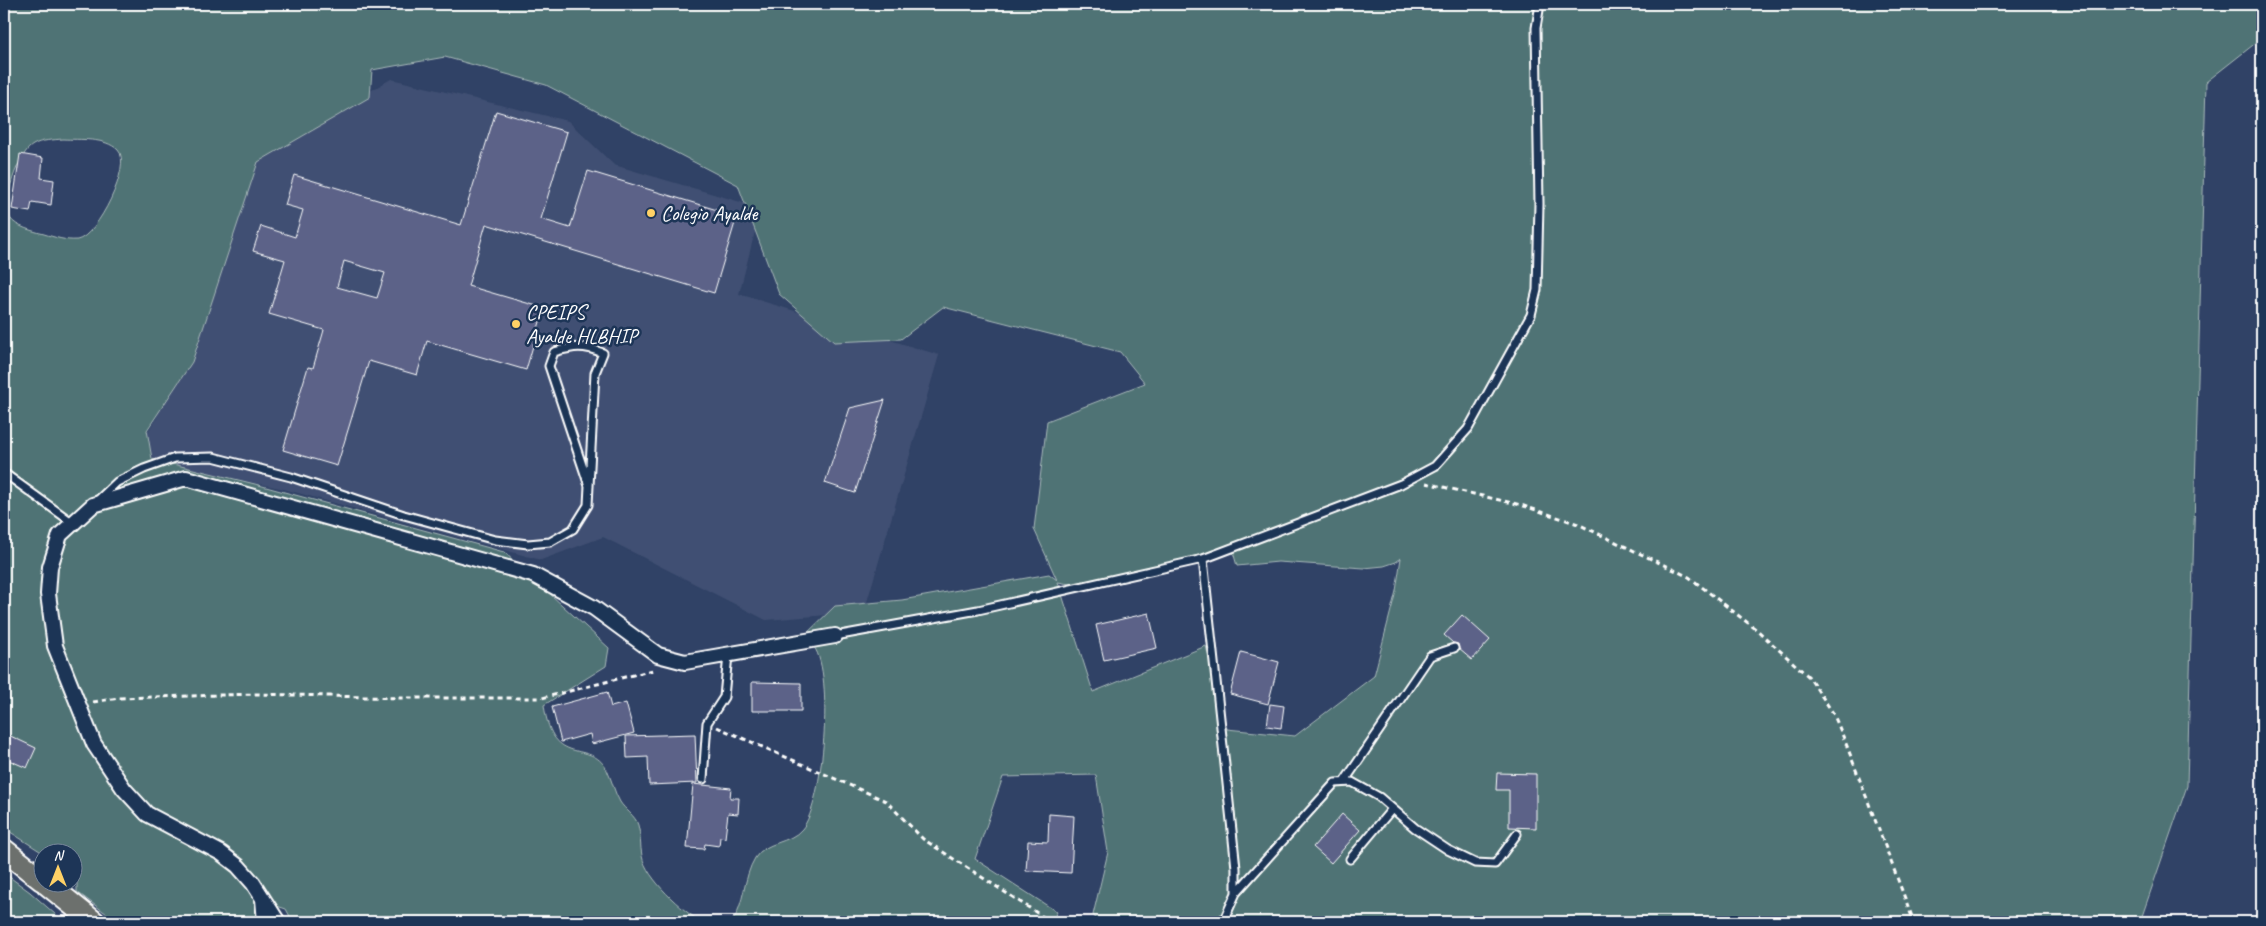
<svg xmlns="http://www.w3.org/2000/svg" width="2266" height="926" viewBox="0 0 2266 926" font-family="Caveat,sans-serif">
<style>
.built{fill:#415073}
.green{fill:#507374;stroke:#a8b9ba;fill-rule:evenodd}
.building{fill:#5b6288;stroke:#fff;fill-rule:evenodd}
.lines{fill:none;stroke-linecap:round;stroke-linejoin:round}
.lane-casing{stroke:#fff;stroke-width:11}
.street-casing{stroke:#fff;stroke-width:18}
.primary-casing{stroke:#fff;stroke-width:25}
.path{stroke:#fff;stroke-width:3;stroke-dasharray:5 4;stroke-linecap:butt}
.lane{stroke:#1d3557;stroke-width:7}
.street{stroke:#1d3557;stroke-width:14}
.primary{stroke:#6c706d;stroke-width:21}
.poi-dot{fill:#ffd166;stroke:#1d3557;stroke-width:2}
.labels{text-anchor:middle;stroke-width:5;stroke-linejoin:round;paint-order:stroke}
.poi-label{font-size:21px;fill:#fff;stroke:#1d3557;text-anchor:start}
</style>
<rect width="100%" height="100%" fill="#304266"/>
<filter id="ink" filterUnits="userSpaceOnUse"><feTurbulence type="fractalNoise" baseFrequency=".02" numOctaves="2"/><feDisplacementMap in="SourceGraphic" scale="10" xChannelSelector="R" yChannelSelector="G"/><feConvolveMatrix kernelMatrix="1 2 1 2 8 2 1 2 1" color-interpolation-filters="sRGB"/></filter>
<g filter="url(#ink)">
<path class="built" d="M 391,79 L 568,121 L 614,165 L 761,208 L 739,294 L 939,355 L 864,612 L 766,620 L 603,537 L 541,560 L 280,488 L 217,475 L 154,476 L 141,442 L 156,419 L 255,158 Z"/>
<path class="green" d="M 4,4 L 2262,4 L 2262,38 L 2206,82 L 2187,786 L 2140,922 L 1099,922 L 1093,915 L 1108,852 L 1096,775 L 1003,777 L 975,859 L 1057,912 L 1051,922 L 732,922 C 745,903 743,878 755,858 C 765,841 790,844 802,829 C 824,803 834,674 814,647 C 811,643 805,641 801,639 L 835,606 L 902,600 L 1049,574 L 1057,580 L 1034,529 L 1047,421 L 1145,383 L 1120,352 L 943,307 L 901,339 L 834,342 L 779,294 L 738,185 L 546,85 L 445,57 L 372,70 L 370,97 L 258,162 L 192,362 L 147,430 L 152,459 L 255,484 L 504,552 L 609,648 L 606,666 L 544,705 C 553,771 590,737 607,770 C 612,780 614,792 620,802 C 625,810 635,815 638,825 C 641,835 640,846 642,856 C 646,878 683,912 702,922 L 293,922 L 286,909 L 277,906 L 259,915 L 253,922 L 118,922 L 77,892 L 77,876 L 73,873 L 72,854 L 43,853 L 4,828 ZM 63,139 C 79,140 105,137 118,150 C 133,164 97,237 77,240 C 66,241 54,237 44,234 C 33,231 16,227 10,218 C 1,203 18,153 33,145 C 41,140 53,140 63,139 ZM 1232,548 L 1237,566 L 1278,562 L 1364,568 L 1384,566 L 1396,562 L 1401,558 L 1396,591 L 1374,676 L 1295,736 L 1227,729 L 1206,646 L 1093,692 L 1058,582 C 1097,591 1148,569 1187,558 C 1202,554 1217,551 1232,548 Z
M 4,873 L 30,892 L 64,922 L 4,922 Z"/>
<path class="building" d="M 496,111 L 567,132 L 541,219 L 570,228 L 588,171 L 737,216 L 714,293 L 486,224 L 468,286 L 544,308 L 526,370 L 427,341 L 417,375 L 369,361 L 337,466 L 283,450 L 308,367 L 313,368 L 324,330 L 269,314 L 285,260 L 253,251 L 261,226 L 295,237 L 303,210 L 285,205 L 294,175 L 461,225 ZM 344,261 L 385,273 L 377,298 L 337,287 Z
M 20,154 L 43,158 L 41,178 L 54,180 L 51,205 L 32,202 L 30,212 L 12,209 Z
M 885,400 L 855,493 L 825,483 L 850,408 Z
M 1149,613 L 1157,648 L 1104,660 L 1096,625 Z
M 1462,615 L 1490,640 L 1472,660 L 1459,649 L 1458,644 L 1453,643 L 1444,635 Z
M 1241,652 L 1279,662 L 1268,704 L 1230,694 Z
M 752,682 L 801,683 L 801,711 L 752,711 Z
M 607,692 L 611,707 L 626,703 L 634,733 L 592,744 L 590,734 L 561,742 L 552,707 Z
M 1270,704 L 1284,706 L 1281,728 L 1267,726 Z
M 4,733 L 36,748 L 27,768 L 4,758 Z
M 695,734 L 697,783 L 649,785 L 648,757 L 627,758 L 626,736 Z
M 1497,773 L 1536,774 L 1536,828 L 1509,827 L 1509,790 L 1496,790 Z
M 693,784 L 731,788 L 730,798 L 739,798 L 738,814 L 728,813 L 725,838 L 720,837 L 719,846 L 705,844 L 704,849 L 687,848 Z
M 1049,814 L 1074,816 L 1071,873 L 1026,871 L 1028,841 L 1048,842 Z
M 1342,814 L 1360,830 L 1331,863 L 1313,847 Z"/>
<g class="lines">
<g class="lane-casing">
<path id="lane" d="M 4,473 L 73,523
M 97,501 L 117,482 L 144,469 L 175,458 L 213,457 L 291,477 L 404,515 L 495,540 L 528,544 L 550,542 L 573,529 L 588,505 L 589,486 L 595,373 L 603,353 C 583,345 575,346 554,352 L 549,366 L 589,486
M 1203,559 L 1236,868 L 1236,893 L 1223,922
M 835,636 L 978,610 L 1203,559 L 1401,484 L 1435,466 L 1468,429 L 1531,315 L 1537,290 L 1539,204 L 1536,28 L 1540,4
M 703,779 L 707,723 L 724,697 L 728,655
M 1344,782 L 1430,656 L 1454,648
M 1350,859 L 1392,809
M 1236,893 L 1335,783 L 1352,782 L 1379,797 L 1415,828 L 1448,850 L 1475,863 L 1495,864 L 1517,834"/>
</g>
<g class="street-casing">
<path id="street" d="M 263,899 L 265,922
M 278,922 L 253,883 L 238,866 L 221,853 L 147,814 L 124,789 L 94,744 L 55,646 L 48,594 L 50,567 L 60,535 L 93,505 L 186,478 L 533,575 L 594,608 L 658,655 L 685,662 L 835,636"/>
</g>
<g class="primary-casing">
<path id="primary" d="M 4,850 L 42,880
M 47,884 L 94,922"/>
</g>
<path class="path" d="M 1426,483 L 1521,505 L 1578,524 L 1689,577 L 1757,630 L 1809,677 L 1833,713 L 1845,741 L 1914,922
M 93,702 L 119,698 L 257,694 L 401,698 L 542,698 L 653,670
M 717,727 L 886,801 L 923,839 L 1051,922"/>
<use href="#lane" class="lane"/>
<use href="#street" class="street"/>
<use href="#primary" class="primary"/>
</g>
</g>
<g class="poi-dot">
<circle cx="651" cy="213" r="5"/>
<circle cx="516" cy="324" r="5"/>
</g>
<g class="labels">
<g class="poi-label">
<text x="661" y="220">Colegio Ayalde</text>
<text x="526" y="319">CPEIPS<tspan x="526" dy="24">Ayalde HLBHIP</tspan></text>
</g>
</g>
<rect width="2266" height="926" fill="none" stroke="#1d3557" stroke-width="20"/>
<rect x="10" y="10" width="2246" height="906" fill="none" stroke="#fff" stroke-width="2" filter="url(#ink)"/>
<g transform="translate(58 868)"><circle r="24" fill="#1d3557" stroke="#77869a"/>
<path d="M0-4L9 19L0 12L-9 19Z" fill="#ffd166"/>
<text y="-8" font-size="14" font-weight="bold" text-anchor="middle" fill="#ffffff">N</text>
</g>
</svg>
